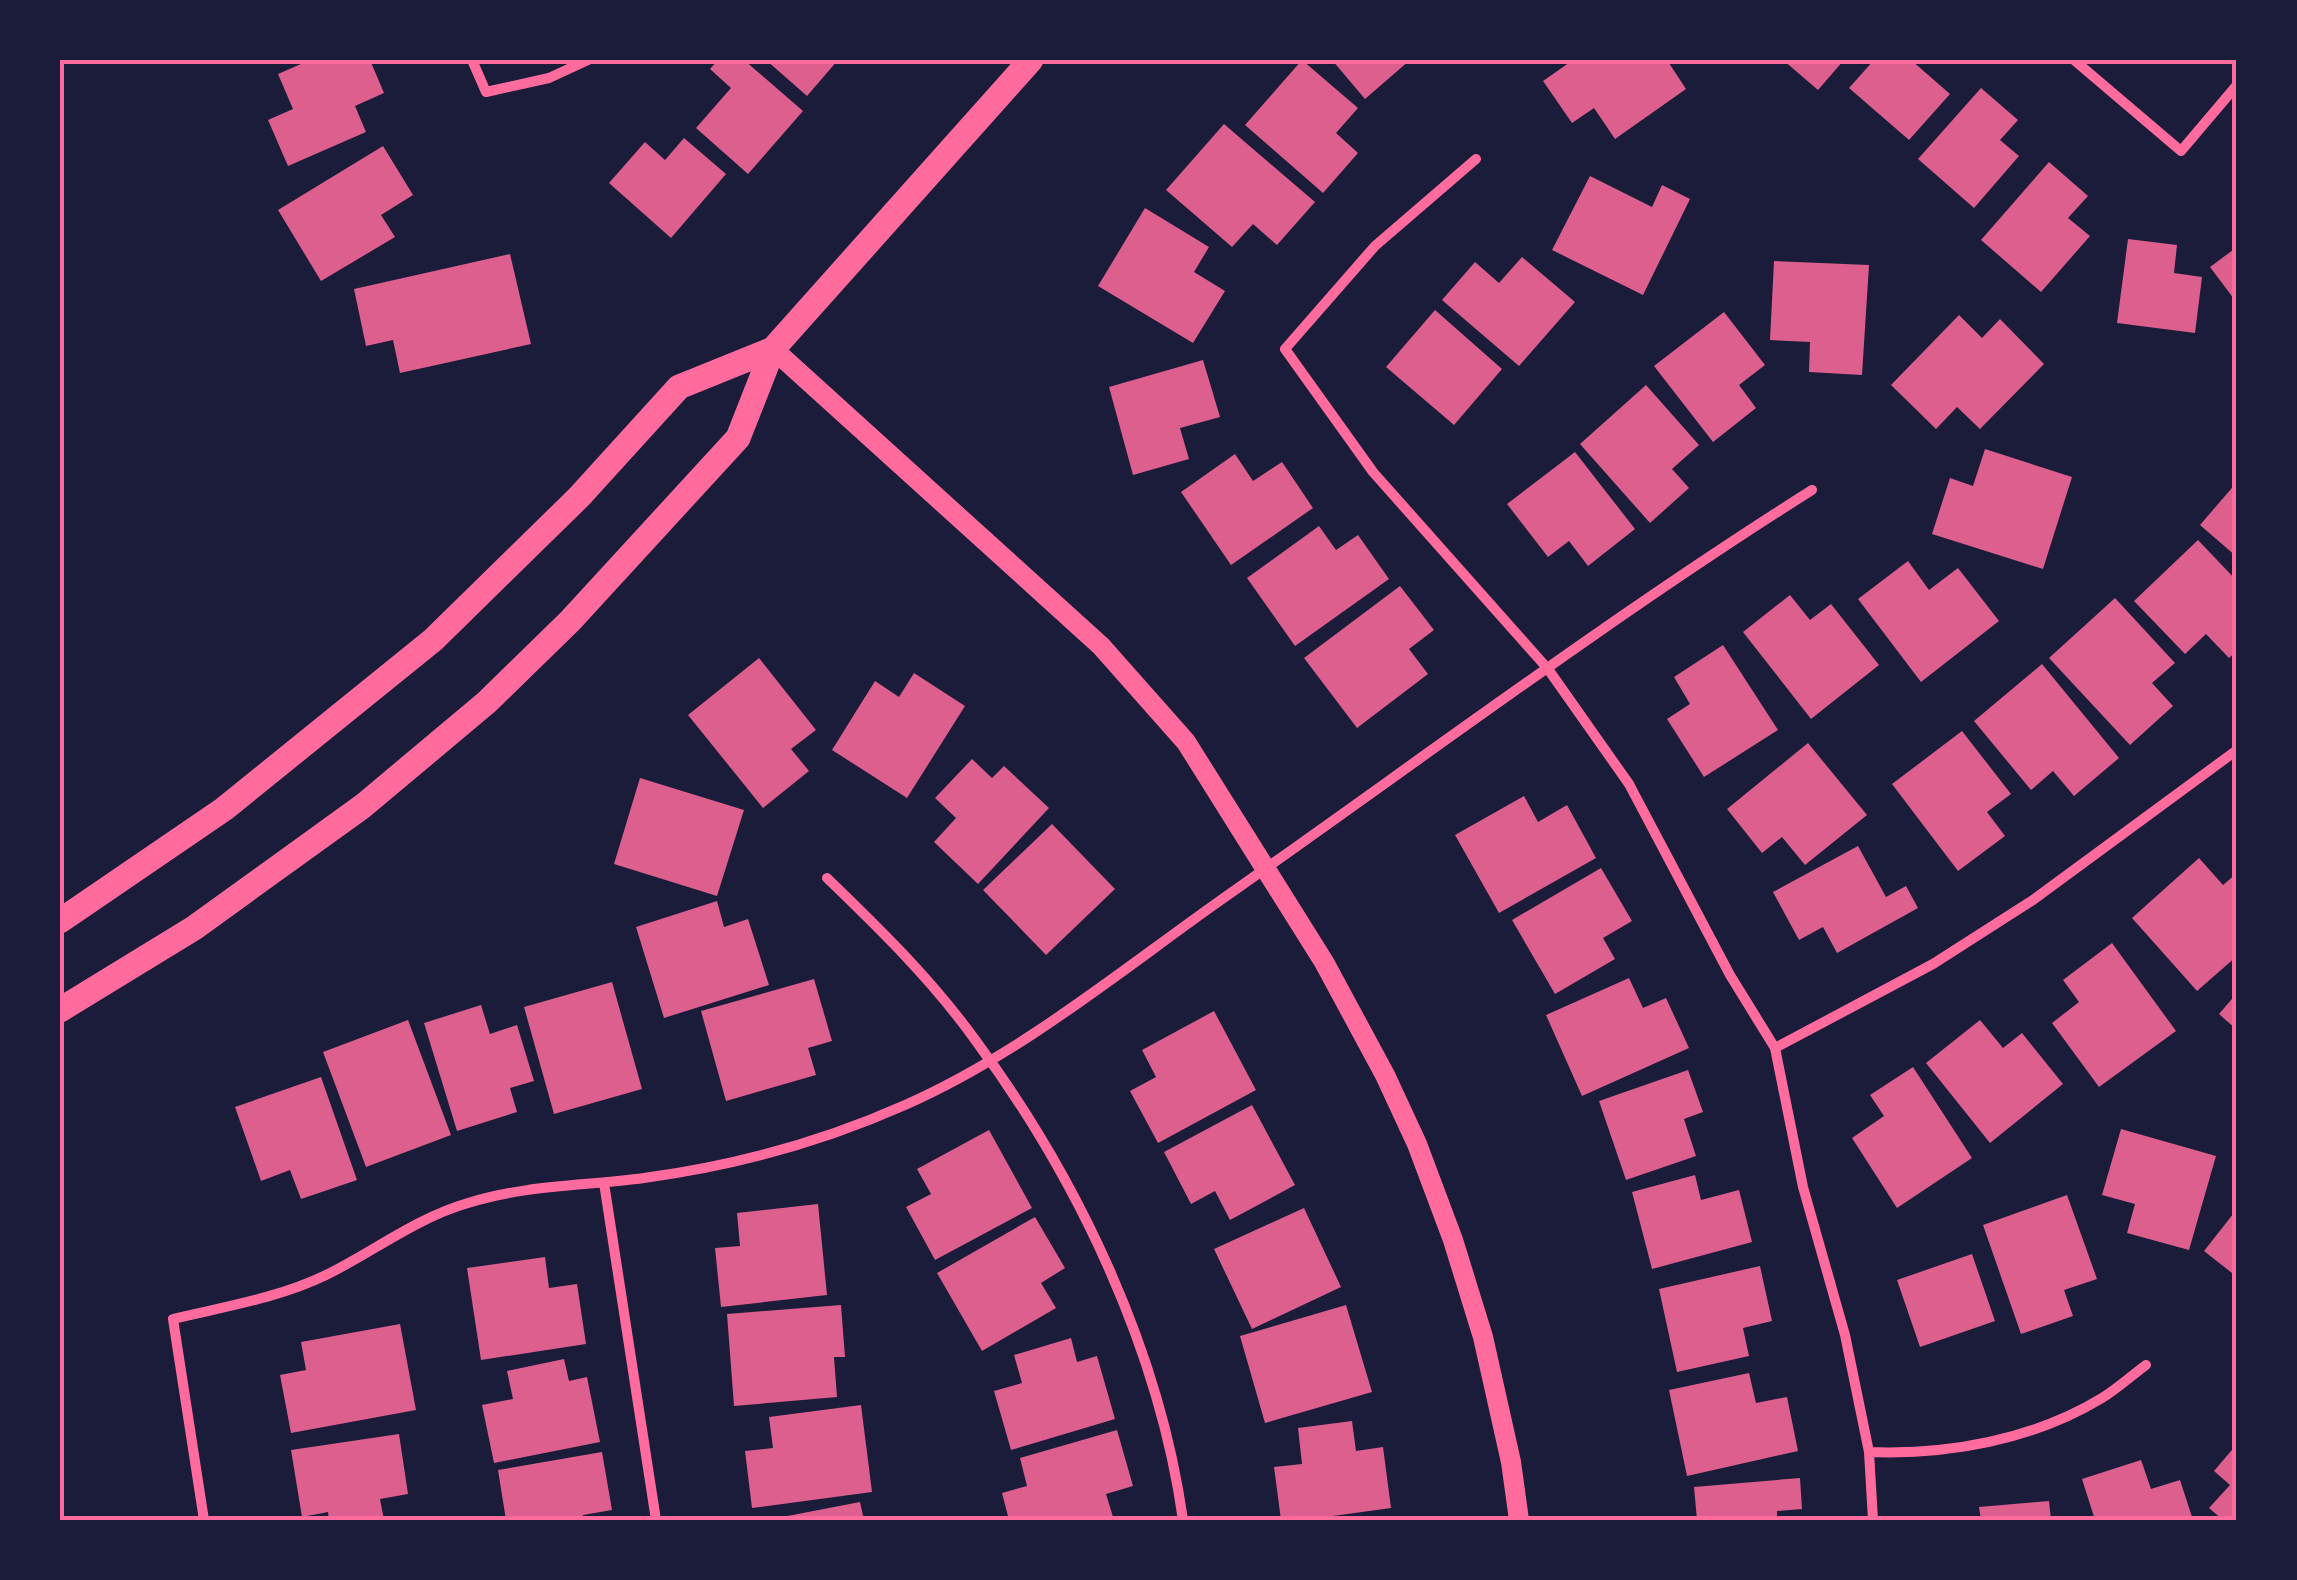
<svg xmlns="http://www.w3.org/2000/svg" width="2297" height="1580" viewBox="0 0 2297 1580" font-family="'Fira Sans Condensed',sans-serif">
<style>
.building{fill:#dd5f8e}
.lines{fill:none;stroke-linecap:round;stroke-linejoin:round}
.minor{stroke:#ff6b9d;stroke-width:10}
.secondary{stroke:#ff6b9d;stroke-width:20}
.primary{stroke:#ff6b9d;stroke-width:25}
.neatline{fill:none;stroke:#ff6b9d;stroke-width:4}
</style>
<rect width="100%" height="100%" fill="#1b1b3a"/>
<path class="building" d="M 310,60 L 370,60 L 384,93 L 355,106 L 366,132 L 288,166 L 268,120 L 293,109 L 278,74 Z
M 718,60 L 744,60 L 803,111 L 748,174 L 696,128 L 731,88 L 710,69 Z
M 766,60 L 838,60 L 807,96 Z
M 1302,60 L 1358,108 L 1336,133 L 1358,153 L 1323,193 L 1245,125 Z
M 1332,60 L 1410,60 L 1365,99 Z
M 1573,60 L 1667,60 L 1686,89 L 1615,139 L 1594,108 L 1572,123 L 1543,81 Z
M 1783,60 L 1844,60 L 1818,90 Z
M 1874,60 L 1911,60 L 1950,94 L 1909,140 L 1849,88 Z
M 1981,88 L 2018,120 L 2000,140 L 2019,156 L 1974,208 L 1918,159 Z
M 1224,124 L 1315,202 L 1277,245 L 1253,224 L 1232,247 L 1166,190 Z
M 684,138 L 726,174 L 671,238 L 609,183 L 645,142 L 665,160 Z
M 383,146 L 413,195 L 381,215 L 395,237 L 321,281 L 278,210 Z
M 2049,162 L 2088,196 L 2068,218 L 2090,236 L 2041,292 L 1981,240 Z
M 1590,176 L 1652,207 L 1662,185 L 1690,199 L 1643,295 L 1552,250 Z
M 1145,208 L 1209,247 L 1194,272 L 1225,291 L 1193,343 L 1098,286 Z
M 2128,239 L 2177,245 L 2174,273 L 2202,277 L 2195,333 L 2117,323 Z
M 2237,247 L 2237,303 L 2210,267 Z
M 510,254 L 531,344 L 400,373 L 393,340 L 366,346 L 354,289 Z
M 1522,257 L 1575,302 L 1519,366 L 1442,300 L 1475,262 L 1499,283 Z
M 1774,261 L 1869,265 L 1862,375 L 1809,372 L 1810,342 L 1770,340 Z
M 1435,310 L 1502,369 L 1454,425 L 1386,367 Z
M 1724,312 L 1765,365 L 1739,385 L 1756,408 L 1713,442 L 1654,366 Z
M 1959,315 L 1982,338 L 2000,319 L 2044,364 L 1980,429 L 1957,407 L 1936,429 L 1891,385 Z
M 1203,360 L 1220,417 L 1180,428 L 1189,459 L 1133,475 L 1109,387 Z
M 1646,385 L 1699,445 L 1672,469 L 1689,488 L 1650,523 L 1580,444 Z
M 1985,449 L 2072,477 L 2043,569 L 1932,534 L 1950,478 L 1973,486 Z
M 1575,452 L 1635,529 L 1588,566 L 1569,541 L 1548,557 L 1507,504 Z
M 1235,454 L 1253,481 L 1282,462 L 1313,508 L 1231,565 L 1181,492 Z
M 2237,482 L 2237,557 L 2200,525 Z
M 1319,526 L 1336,550 L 1358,535 L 1389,579 L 1295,646 L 1247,578 Z
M 2198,540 L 2237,581 L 2237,651 L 2229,658 L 2206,634 L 2185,654 L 2134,601 Z
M 1908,561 L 1929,590 L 1958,568 L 1999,621 L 1921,682 L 1858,599 Z
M 1400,586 L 1434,630 L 1409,649 L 1428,674 L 1357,728 L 1304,658 Z
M 1790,595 L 1810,620 L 1831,604 L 1879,665 L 1811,719 L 1743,632 Z
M 2115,598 L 2175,663 L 2152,683 L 2173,706 L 2130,745 L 2049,658 Z
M 1723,645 L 1778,730 L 1704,777 L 1667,719 L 1690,704 L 1674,677 Z
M 759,658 L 816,730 L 791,749 L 809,771 L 763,808 L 688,715 Z
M 2042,664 L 2119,758 L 2074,796 L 2053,771 L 2031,790 L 1974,721 Z
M 914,673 L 965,706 L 907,798 L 832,750 L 875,681 L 899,697 Z
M 1962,731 L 2011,794 L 1987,812 L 2005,836 L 1958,871 L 1892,784 Z
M 1808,743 L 1867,815 L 1805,865 L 1782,837 L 1762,853 L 1727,809 Z
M 972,759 L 992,778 L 1004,766 L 1049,808 L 978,884 L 934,842 L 956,818 L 935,798 Z
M 640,778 L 744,810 L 717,896 L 614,864 Z
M 1524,796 L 1538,822 L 1567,805 L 1596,858 L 1499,913 L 1455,835 Z
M 1052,824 L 1115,889 L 1046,955 L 983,890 Z
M 1858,846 L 1886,897 L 1906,886 L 1918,908 L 1837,953 L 1823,927 L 1799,940 L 1773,892 Z
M 2199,858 L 2223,885 L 2237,873 L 2237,956 L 2197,991 L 2132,918 Z
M 1601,868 L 1632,921 L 1603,938 L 1615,959 L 1555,994 L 1512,920 Z
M 717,901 L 724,927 L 748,919 L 769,985 L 664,1018 L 636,927 Z
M 2112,943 L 2176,1031 L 2099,1087 L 2052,1023 L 2079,1002 L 2063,980 Z
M 1629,978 L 1643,1008 L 1666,998 L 1689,1048 L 1582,1096 L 1546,1015 Z
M 814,979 L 832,1041 L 808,1048 L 816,1075 L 726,1101 L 701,1011 Z
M 612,982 L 642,1089 L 554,1114 L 524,1007 Z
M 2237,993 L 2237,1030 L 2219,1014 Z
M 481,1005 L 490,1034 L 517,1025 L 534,1081 L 510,1088 L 517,1112 L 457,1131 L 424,1023 Z
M 1214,1011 L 1256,1090 L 1158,1143 L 1130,1091 L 1156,1077 L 1142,1050 Z
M 408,1020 L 451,1135 L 366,1167 L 323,1052 Z
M 1980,1020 L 2003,1048 L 2022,1033 L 2063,1084 L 1990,1143 L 1926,1063 Z
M 1913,1067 L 1972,1158 L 1897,1208 L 1852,1138 L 1884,1116 L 1870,1095 Z
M 1688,1070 L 1703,1112 L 1684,1119 L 1696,1156 L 1626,1180 L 1599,1101 Z
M 321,1077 L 357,1180 L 301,1199 L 290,1170 L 261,1181 L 235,1107 Z
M 1252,1105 L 1295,1185 L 1230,1220 L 1215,1191 L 1191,1204 L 1164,1152 Z
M 2121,1129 L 2216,1156 L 2189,1250 L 2127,1233 L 2135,1204 L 2102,1195 Z
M 989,1130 L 1032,1208 L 935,1260 L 906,1207 L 931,1194 L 917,1169 Z
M 1695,1175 L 1701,1200 L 1739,1190 L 1752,1242 L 1652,1269 L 1632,1192 Z
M 2067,1195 L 2097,1279 L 2064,1290 L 2073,1316 L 2021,1334 L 1983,1225 Z
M 818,1204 L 827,1295 L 721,1307 L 715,1248 L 740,1246 L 737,1213 Z
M 1304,1208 L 1341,1287 L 1252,1329 L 1214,1249 Z
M 2237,1209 L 2237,1277 L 2204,1251 Z
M 1035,1217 L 1065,1268 L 1041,1283 L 1056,1308 L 982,1351 L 937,1273 Z
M 1972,1254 L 1995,1321 L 1920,1347 L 1897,1280 Z
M 545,1257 L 549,1288 L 577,1284 L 586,1344 L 481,1360 L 467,1268 Z
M 1760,1266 L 1772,1321 L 1743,1328 L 1749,1356 L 1677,1372 L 1659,1289 Z
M 841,1305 L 845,1357 L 834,1357 L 837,1397 L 734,1406 L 727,1314 Z
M 1346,1305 L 1372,1392 L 1265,1423 L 1240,1336 Z
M 400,1324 L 416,1410 L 291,1433 L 280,1375 L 306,1370 L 301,1342 Z
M 1071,1338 L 1077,1362 L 1097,1356 L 1115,1419 L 1011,1450 L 994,1391 L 1022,1383 L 1014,1355 Z
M 564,1359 L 569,1381 L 587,1377 L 600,1442 L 494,1463 L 482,1405 L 513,1399 L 507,1371 Z
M 1749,1373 L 1756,1403 L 1787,1397 L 1798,1451 L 1687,1476 L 1669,1390 Z
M 861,1405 L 872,1492 L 752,1508 L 745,1451 L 773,1448 L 769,1417 Z
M 1352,1421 L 1356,1451 L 1383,1447 L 1391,1508 L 1304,1520 L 1281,1520 L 1274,1467 L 1302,1464 L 1298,1428 Z
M 1117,1430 L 1133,1486 L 1106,1494 L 1114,1520 L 1009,1520 L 1002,1493 L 1027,1486 L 1020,1458 Z
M 399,1434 L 408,1494 L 380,1499 L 384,1520 L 329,1520 L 328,1512 L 302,1517 L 291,1450 Z
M 2237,1444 L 2237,1520 L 2223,1520 L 2209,1508 L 2230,1485 L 2214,1471 Z
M 602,1452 L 612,1510 L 583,1515 L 584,1520 L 506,1520 L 498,1470 Z
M 2141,1460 L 2151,1489 L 2180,1480 L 2193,1520 L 2095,1520 L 2082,1479 Z
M 1800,1478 L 1802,1509 L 1777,1511 L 1777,1520 L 1697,1520 L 1694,1487 Z
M 2049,1501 L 2051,1520 L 1981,1520 L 1979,1507 Z
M 860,1502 L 864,1520 L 778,1520 L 777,1518 Z"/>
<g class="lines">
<path class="minor" d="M 472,60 L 486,92 L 549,78 L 588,60
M 2074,60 L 2181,151 L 2237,85
M 1476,159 L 1375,246 L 1285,349 L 1373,472 L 1548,669 L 1629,784 L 1730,975 L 1775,1048 L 1803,1187 L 1845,1335 L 1869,1452 L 1873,1520
M 827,878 C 880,929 933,981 976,1041 C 1078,1179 1159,1349 1183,1520
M 1775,1048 L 1933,964 L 2033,900 L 2237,750
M 604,1183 L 656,1520
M 1869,1452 C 1948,1455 2033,1440 2102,1398 C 2117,1389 2131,1376 2146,1365
M 204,1520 L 173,1319 C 223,1307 279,1298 326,1275 C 373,1252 416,1218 468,1203 C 525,1185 585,1186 644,1178 C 733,1166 822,1142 905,1105 C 1016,1056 1113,977 1211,907 C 1411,767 1606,620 1812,490"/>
<path class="secondary" d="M 773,349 L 1101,646 L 1186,742 L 1324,962 L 1385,1075 L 1417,1144 L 1453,1240 L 1483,1337 L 1511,1462 L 1519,1520"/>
<path class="primary" d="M 60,921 L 224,809 L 433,640 L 579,497 L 679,387 L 773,349
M 60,1010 L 194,928 L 363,806 L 487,702 L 570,621 L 738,438 L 773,349 L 1031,60"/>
</g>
<rect width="2297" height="1580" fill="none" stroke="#1b1b3a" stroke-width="125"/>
<rect x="62" y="62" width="2172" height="1456" class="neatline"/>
</svg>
